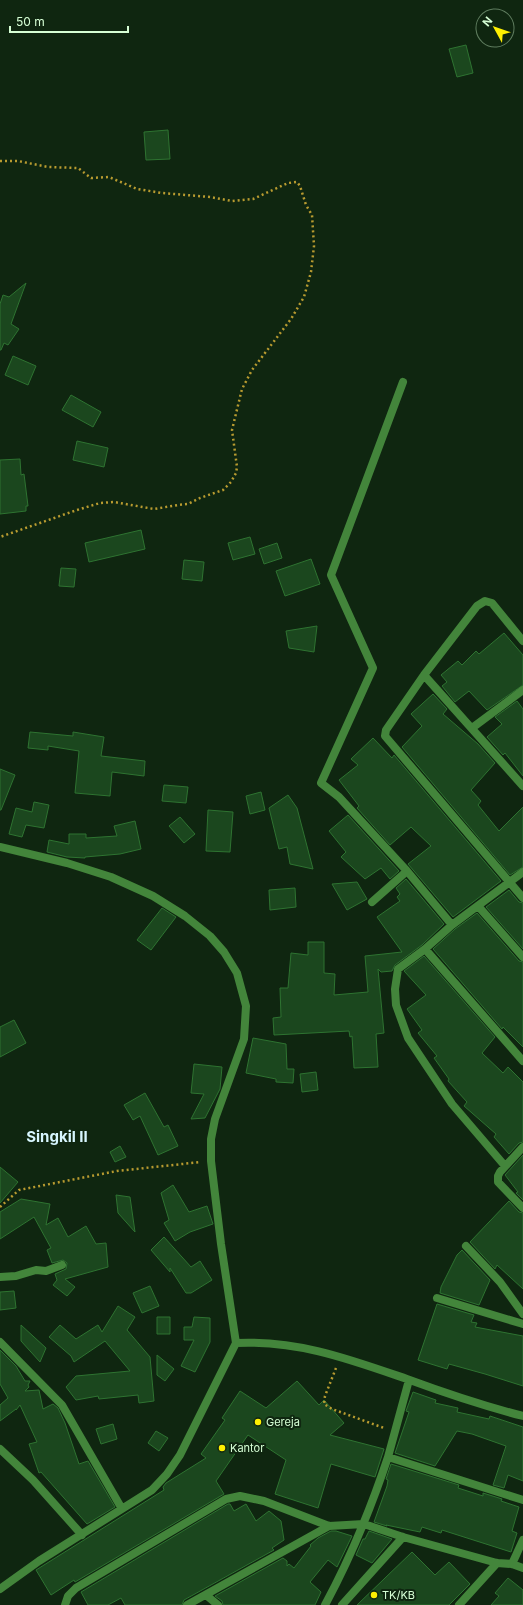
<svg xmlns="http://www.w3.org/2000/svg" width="523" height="1605" viewBox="0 0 523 1605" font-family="Inter,sans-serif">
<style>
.building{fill:#1b471e;stroke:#2e7331}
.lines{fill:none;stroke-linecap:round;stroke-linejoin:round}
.path{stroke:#b89b30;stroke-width:2.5;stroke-dasharray:2 3;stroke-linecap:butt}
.minor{stroke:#43853b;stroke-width:8}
.poi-dot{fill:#fef002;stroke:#0f2610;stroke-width:1.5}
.labels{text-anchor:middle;stroke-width:4;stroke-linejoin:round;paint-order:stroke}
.poi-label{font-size:11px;fill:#d6ffd5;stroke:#0f2610;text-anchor:start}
.district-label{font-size:15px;font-weight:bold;fill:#d7f6ff;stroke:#0f2610}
</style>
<rect width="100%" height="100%" fill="#0f2610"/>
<path class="building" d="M 466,45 L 473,73 L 457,77 L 449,49 Z
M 168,130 L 170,159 L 146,160 L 144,132 Z
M 26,283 L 11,324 L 19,329 L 8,345 L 4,343 L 1,350 L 0,350 L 0,304 L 3,295 L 9,297 Z
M 13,356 L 36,366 L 28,385 L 5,375 Z
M 71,395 L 101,412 L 93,427 L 62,410 Z
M 77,441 L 108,448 L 104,467 L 73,460 Z
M 20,459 L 21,475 L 24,474 L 28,506 L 26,506 L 26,511 L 0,514 L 0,460 Z
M 141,530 L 145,549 L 89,562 L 85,543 Z
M 250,537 L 255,554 L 233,560 L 228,543 Z
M 277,543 L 282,558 L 264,564 L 259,549 Z
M 311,559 L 320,584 L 285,596 L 276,571 Z
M 184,560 L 204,562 L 202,581 L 182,579 Z
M 61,568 L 76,569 L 74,587 L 59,586 Z
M 317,626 L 314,652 L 289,648 L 286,631 Z
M 504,633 L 523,655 L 523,685 L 487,710 L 469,691 L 455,702 L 442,686 L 447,682 L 441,675 L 458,661 L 462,665 L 476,651 L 479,654 Z
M 433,694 L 447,709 L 443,714 L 478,744 L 495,763 L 471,790 L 481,801 L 478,805 L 499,831 L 523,807 L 523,867 L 510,875 L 402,747 L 422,726 L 411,714 Z
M 517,701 L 523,709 L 523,776 L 505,753 L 503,755 L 487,737 L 502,724 L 495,717 Z
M 30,732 L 73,736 L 73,732 L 104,737 L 101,756 L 145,761 L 144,776 L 112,772 L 110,796 L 75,793 L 79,751 L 48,746 L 48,750 L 28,748 Z
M 373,738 L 392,758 L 394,755 L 501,881 L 453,917 L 408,864 L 431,846 L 411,827 L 390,845 L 357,808 L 359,806 L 339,780 L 358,765 L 351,759 Z
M 0,769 L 15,775 L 1,810 L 0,810 Z
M 164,785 L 188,787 L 186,803 L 162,801 Z
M 261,792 L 265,810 L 250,814 L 246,796 Z
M 288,795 L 297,808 L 313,869 L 290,864 L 287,847 L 279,849 L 269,808 Z
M 34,802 L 49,805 L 44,828 L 26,825 L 22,837 L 9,834 L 16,808 L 32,812 Z
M 208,810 L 233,812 L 230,852 L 206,851 Z
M 348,815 L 399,871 L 390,879 L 381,868 L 365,879 L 341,857 L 346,852 L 329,831 Z
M 180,817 L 195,834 L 184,843 L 169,826 Z
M 135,821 L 141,849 L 120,854 L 85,857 L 85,858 L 67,857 L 47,852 L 49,840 L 69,844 L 69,834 L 86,834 L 86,838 L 117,836 L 114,826 Z
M 406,879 L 444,924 L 422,945 L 395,965 L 392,971 L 381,972 L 378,969 L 384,1033 L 376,1034 L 378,1067 L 354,1068 L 352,1036 L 350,1037 L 349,1031 L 274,1035 L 273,1018 L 281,1017 L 280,988 L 288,988 L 291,953 L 308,955 L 308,942 L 324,942 L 324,973 L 335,974 L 334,995 L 368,992 L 365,956 L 402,952 L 377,917 L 400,901 L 397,897 L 400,894 L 396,888 Z
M 357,882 L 367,899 L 347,910 L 332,884 Z
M 295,888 L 296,907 L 270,910 L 269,890 Z
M 509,890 L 519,902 L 523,903 L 523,949 L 486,907 Z
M 162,908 L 176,917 L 151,950 L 137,940 Z
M 477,913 L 519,961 L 523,962 L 523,1047 L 503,1027 L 502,1029 L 433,949 L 455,929 Z
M 424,956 L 495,1037 L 482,1053 L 503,1073 L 508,1067 L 523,1082 L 523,1142 L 519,1143 L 509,1154 L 494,1137 L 496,1134 L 464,1106 L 467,1102 L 448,1081 L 449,1079 L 434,1058 L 437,1056 L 418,1033 L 422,1030 L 407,1009 L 426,995 L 404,971 Z
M 14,1020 L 26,1043 L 0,1057 L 0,1027 Z
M 253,1038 L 286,1044 L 287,1069 L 294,1069 L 293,1083 L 276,1082 L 276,1079 L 246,1073 Z
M 194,1064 L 222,1067 L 220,1089 L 205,1118 L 191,1119 L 204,1094 L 191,1093 Z
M 316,1072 L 318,1090 L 302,1092 L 300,1074 Z
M 145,1093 L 164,1127 L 168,1125 L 178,1146 L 158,1155 L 140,1116 L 133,1120 L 124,1105 Z
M 120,1146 L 126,1157 L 115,1162 L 110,1152 Z
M 523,1155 L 523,1200 L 516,1193 L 518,1192 L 505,1175 Z
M 0,1167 L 18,1182 L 0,1203 Z
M 173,1185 L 189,1212 L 207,1206 L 213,1224 L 190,1232 L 175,1241 L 164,1223 L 169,1220 L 161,1193 Z
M 116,1195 L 130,1197 L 135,1232 L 118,1213 Z
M 21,1199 L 50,1204 L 46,1225 L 58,1218 L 68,1237 L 86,1226 L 96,1244 L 106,1243 L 108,1267 L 65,1279 L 75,1287 L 67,1296 L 53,1285 L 57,1280 L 55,1274 L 66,1269 L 67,1263 L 63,1260 L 52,1263 L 47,1250 L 51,1248 L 34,1217 L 0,1239 L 0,1212 Z
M 509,1201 L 519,1212 L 523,1213 L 523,1289 L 497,1265 L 495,1269 L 470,1242 Z
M 164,1237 L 191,1267 L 200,1261 L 212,1280 L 191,1293 L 186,1293 L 170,1268 L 170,1272 L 151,1250 Z
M 462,1250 L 490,1280 L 479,1305 L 440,1293 L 441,1287 L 457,1255 Z
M 150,1286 L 159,1306 L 142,1313 L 133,1293 Z
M 14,1291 L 16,1308 L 0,1310 L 0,1292 Z
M 437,1304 L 474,1315 L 471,1322 L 477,1323 L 475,1327 L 523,1336 L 523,1386 L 485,1374 L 449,1364 L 447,1369 L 418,1360 Z
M 118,1306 L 135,1317 L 127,1330 L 150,1357 L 154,1401 L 139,1403 L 138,1395 L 99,1399 L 98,1396 L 76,1400 L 66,1387 L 76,1376 L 130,1371 L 105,1341 L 74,1362 L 71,1356 L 49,1337 L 60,1325 L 76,1339 L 98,1325 L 102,1332 Z
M 157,1317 L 170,1317 L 170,1334 L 157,1334 Z
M 194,1317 L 210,1318 L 210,1342 L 195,1372 L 181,1366 L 194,1340 L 184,1340 L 184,1327 L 192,1327 Z
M 21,1325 L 46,1348 L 40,1362 L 21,1341 Z
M 0,1350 L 16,1366 L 25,1381 L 30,1381 L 28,1385 L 29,1387 L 25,1391 L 39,1390 L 43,1409 L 53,1404 L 58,1408 L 65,1423 L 79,1464 L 88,1461 L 115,1507 L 87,1524 L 41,1472 L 39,1473 L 29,1444 L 37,1442 L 20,1405 L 16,1410 L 16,1409 L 0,1421 L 0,1405 L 8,1398 L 0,1384 Z
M 157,1355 L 174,1369 L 165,1381 L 157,1375 Z
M 297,1381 L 319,1405 L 324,1400 L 344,1423 L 330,1435 L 384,1449 L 375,1477 L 331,1464 L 318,1508 L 275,1494 L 286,1460 L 248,1435 L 216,1481 L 224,1494 L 75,1582 L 74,1580 L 51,1595 L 36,1570 L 164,1490 L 163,1487 L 166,1483 L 206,1458 L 201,1454 L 225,1420 L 222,1418 L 240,1391 L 266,1408 Z
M 413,1392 L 436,1400 L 435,1403 L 458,1408 L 457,1412 L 489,1419 L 490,1416 L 523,1427 L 523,1481 L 508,1475 L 504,1488 L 493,1485 L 506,1446 L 472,1434 L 457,1431 L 435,1466 L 395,1453 L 409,1412 L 406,1411 Z
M 113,1424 L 117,1439 L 101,1444 L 96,1429 Z
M 156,1431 L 168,1438 L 159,1451 L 148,1443 Z
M 391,1464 L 459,1485 L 458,1488 L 483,1496 L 483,1493 L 502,1499 L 501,1501 L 519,1507 L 512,1531 L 517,1533 L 511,1552 L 442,1530 L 441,1533 L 422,1527 L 420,1532 L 386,1525 L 387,1526 L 374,1522 L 387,1486 L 388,1480 L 386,1479 Z
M 228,1504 L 230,1504 L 234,1511 L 246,1504 L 256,1521 L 269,1511 L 281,1521 L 284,1540 L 272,1548 L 274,1550 L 184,1600 L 182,1605 L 125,1605 L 121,1598 L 108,1605 L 88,1605 L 81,1592 Z
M 331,1531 L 336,1531 L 352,1536 L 337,1567 L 328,1560 L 310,1582 L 321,1592 L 315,1605 L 223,1605 L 222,1601 L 215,1596 L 283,1558 L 287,1561 L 287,1566 L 289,1564 L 294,1568 L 311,1546 L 310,1545 L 318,1538 Z
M 369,1531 L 392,1539 L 372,1563 L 356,1555 L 363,1539 L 365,1539 Z
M 412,1552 L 435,1575 L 449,1562 L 470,1584 L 449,1605 L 357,1605 Z
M 508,1578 L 523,1590 L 523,1605 L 491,1605 L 499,1596 L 495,1593 Z"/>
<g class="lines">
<path class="path" d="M 0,161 L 18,161 L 48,167 L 78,168 L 91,178 L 109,177 L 137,189 L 162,193 L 210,197 L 232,201 L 253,199 L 288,183 L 297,182 L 300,186 L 306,205 L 312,215 L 314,246 L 311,272 L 304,297 L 291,319 L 252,370 L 242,389 L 232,430 L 237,467 L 236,473 L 231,482 L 223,490 L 200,498 L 188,504 L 178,505 L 154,509 L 114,502 L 100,503 L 77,510 L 0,537
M 0,1207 L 19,1190 L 117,1171 L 201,1162
M 336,1368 L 325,1396 L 324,1404 L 332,1409 L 384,1428"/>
<path class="minor" d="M 403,382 L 331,575 L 373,668 L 321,783 L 339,797 L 407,871
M 523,641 L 492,603 L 485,601 L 477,606 L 424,675 L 386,730 L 385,736 L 523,898
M 424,675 L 523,786
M 472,728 L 523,690
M 0,847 L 67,863 L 111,877 L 153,896 L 185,916 L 210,936 L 224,952 L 237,973 L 246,1006 L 244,1039 L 215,1119 L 211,1139 L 211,1161 L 221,1244 L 236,1343 L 180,1455 L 167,1474 L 152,1490 L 39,1561 L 0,1589
M 372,902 L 407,871 L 452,925
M 478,906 L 523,957
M 425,949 L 523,1061
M 523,1147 L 500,1172 L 498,1176 L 498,1182 L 523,1208
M 505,1166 L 452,1104 L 408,1038 L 396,1005 L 395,989 L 398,969 L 425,949 L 452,925 L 523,872
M 466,1246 L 500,1282 L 523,1314
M 0,1277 L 16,1276 L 36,1270 L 46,1271 L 62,1265
M 437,1298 L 523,1324
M 0,1342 L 62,1405 L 122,1509
M 236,1343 C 298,1340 349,1359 407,1379 C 445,1393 484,1406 523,1416
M 0,1449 L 33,1480 L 82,1535
M 388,1457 L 409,1380
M 512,1564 L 523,1540
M 206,1595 L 218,1605
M 65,1605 L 68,1596 L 76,1588 L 226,1499 L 240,1496 L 264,1501 L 329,1526 L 364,1524 L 403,1537 L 497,1563 L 512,1564 L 523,1568
M 187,1605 L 329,1526
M 325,1605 C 351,1557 371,1508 388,1457 L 523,1500
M 342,1605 L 403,1537
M 459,1605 L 497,1563"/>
</g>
<g class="poi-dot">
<circle cx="258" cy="1422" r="4"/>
<circle cx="222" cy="1448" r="4"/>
<circle cx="374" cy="1595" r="4"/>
</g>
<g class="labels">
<g class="poi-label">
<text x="266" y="1426">Gereja</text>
<text x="230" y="1452">Kantor</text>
<text x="382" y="1599">TK/KB</text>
</g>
<g class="district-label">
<text x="57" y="1142">Singkil II</text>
</g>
</g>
<g transform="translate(495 28) rotate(310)"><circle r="19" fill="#0f2610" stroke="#5f7d5f"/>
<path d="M0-3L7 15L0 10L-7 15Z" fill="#fef002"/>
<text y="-6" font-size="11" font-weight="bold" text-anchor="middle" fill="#d6ffd5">N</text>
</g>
<path d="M10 26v6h118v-6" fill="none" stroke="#d6ffd5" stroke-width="2"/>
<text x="16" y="26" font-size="12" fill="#d6ffd5" stroke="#0f2610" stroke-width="3" paint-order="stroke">50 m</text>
</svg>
